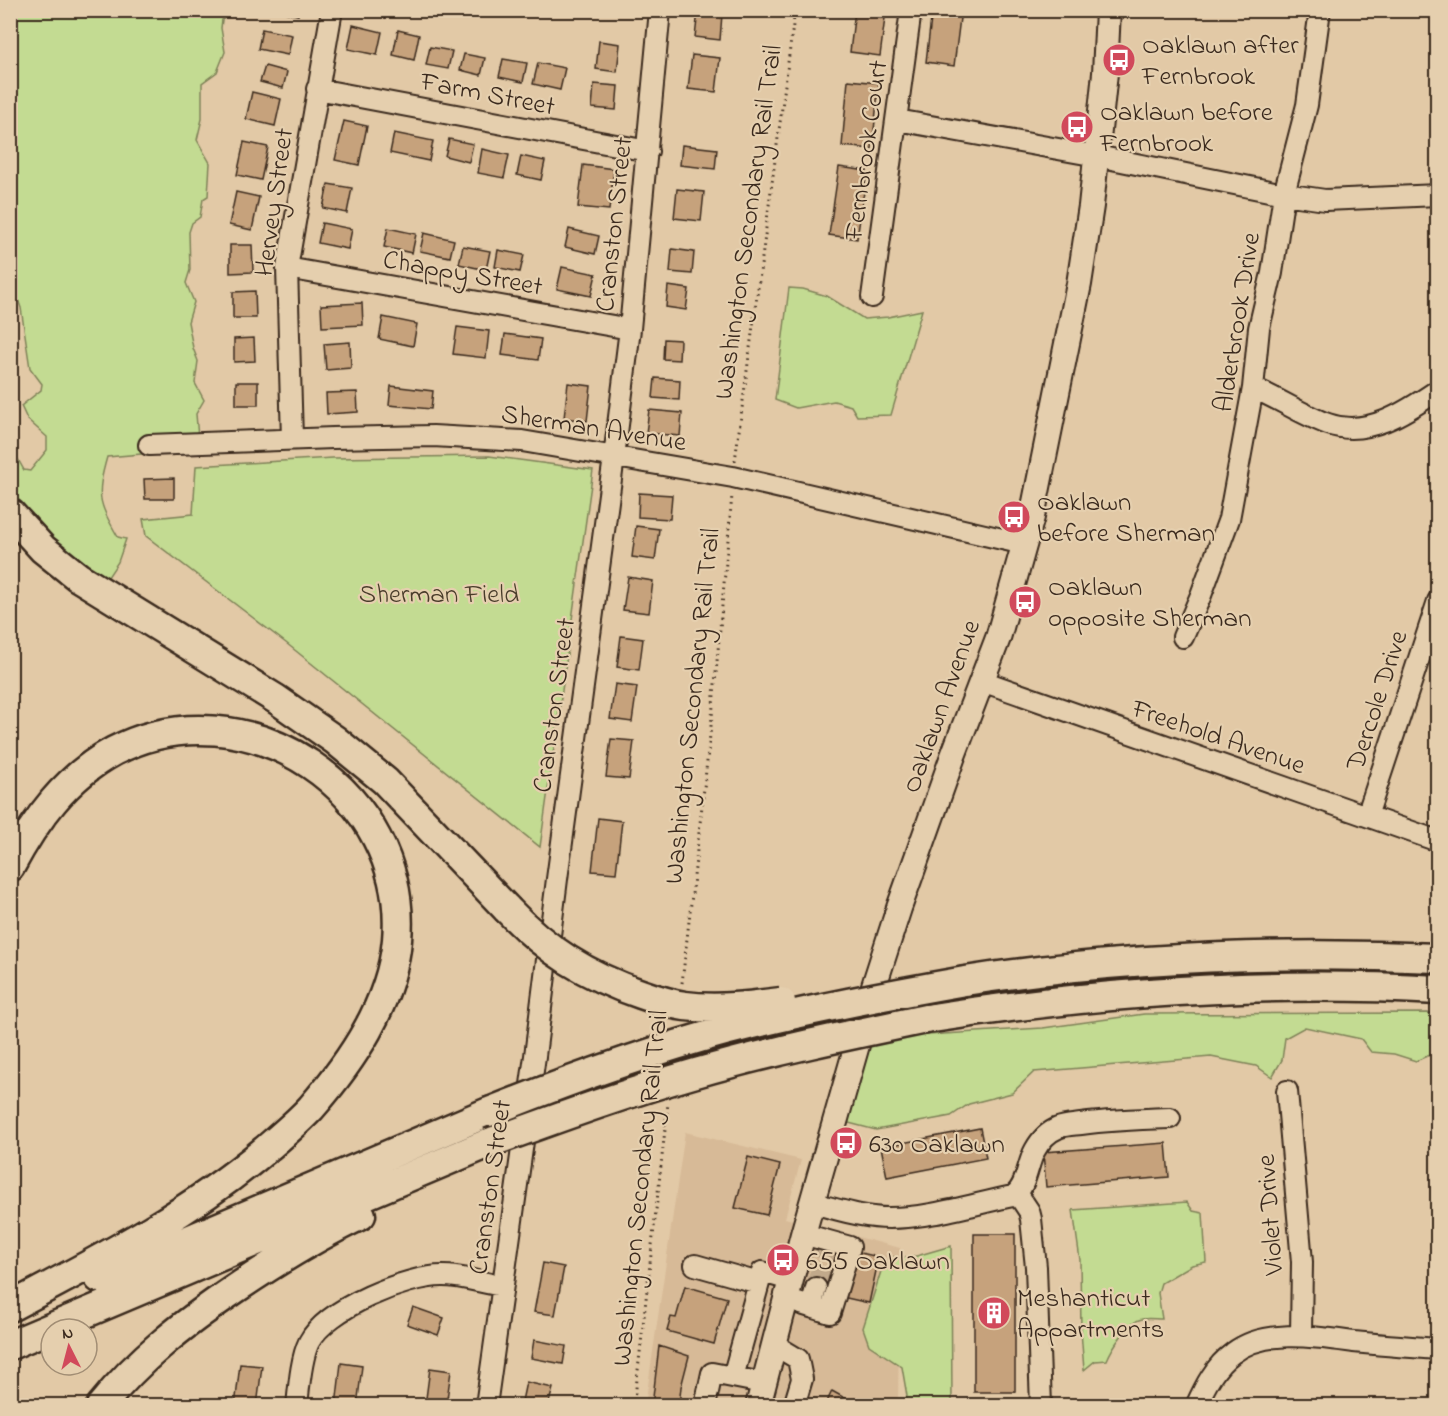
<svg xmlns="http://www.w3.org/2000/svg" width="1448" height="1416" viewBox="0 0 1448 1416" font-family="'Indie Flower',sans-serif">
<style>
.built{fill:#d7ba97}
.green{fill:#c3db92;stroke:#7f8258;stroke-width:1.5}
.building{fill:#c6a27c;stroke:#3b2a1e;stroke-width:1.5}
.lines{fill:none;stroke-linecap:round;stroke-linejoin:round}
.minor-tunnel{stroke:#c1a98b;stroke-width:20;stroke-dasharray:20 10;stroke-linecap:butt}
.minor-casing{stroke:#3b2a1e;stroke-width:24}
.major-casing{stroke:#3b2a1e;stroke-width:28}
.highway-casing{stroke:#3b2a1e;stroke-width:33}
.path{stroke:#3b2a1e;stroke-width:3;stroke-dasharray:1.5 4.5;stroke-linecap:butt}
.minor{stroke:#e5cfae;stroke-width:20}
.major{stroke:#e5cfae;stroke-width:24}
.highway{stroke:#e5cfae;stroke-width:28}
.highway-bridge-casing{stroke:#3b2a1e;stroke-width:33;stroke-linecap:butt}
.highway-bridge{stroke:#e5cfae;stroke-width:28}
.labels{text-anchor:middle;stroke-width:4.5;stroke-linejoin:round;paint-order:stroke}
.poi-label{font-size:27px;fill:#3b2a1e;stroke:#e5cfae;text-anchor:start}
.street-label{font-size:27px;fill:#3b2a1e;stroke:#e5cfae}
.park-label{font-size:27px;fill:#493c2a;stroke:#e5cfae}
</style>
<rect width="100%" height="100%" fill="#e2c9a6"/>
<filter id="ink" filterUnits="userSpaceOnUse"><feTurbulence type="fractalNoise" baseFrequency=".0167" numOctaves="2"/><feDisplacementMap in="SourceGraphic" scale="12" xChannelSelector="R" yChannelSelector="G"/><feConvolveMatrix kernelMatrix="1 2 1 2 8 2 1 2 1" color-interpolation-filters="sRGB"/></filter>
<g filter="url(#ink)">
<path class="built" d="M 685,1132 L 801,1160 L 785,1218 L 900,1248 L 898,1405 L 645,1406 Z"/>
<path class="green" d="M 11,11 L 234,11 L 222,20 L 221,28 L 225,52 L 217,72 L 202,83 L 202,119 L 197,140 L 210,163 L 208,196 L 203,199 L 200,217 L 192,223 L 189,232 L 190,270 L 186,283 L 194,302 L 188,322 L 193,348 L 198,361 L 195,383 L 204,400 L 196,414 L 199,449 L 107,457 C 96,496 98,502 118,537 L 126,539 L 118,562 L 106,580 L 11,514 L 10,445 L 24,470 L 30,471 L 47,450 L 47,437 L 27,419 L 21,406 L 41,390 L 42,384 L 30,368 L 21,308 L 11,280 Z
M 789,288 L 803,289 L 827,296 L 864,319 L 888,317 L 922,310 L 891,415 L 857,416 L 851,406 L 834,401 L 796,408 L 775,400 Z
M 489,456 L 593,470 L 540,847 L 286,643 L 146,536 L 143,519 L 193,514 L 196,466 L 333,458 Z
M 1437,1013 L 1437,1055 L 1427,1056 L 1416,1061 L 1394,1054 L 1371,1052 L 1361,1039 L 1305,1027 L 1285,1038 L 1282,1060 L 1272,1077 L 1256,1066 L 1211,1057 L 1034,1072 L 1012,1093 L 969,1104 L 951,1116 L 876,1130 L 837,1120 L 857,1048 L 879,1038 L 1043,1028 L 1144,1014 Z
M 1187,1202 L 1193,1211 L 1203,1213 L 1206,1262 L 1192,1265 L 1161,1283 L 1158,1293 L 1162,1319 C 1156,1319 1148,1318 1142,1319 C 1129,1321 1112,1348 1107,1360 L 1095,1361 L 1084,1370 L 1081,1331 L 1080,1260 L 1073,1210 Z
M 951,1246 L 952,1405 L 902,1405 L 907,1396 L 902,1367 L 869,1345 L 863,1328 L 883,1265 L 891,1257 L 913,1257 Z"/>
<path class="building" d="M 275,10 L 299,10 L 298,15 Z
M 855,10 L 886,10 L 880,56 L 850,52 Z
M 932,10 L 961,10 L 954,66 L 926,62 Z
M 698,11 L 722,14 L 720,40 L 695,37 Z
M 353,25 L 382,32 L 377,55 L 348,49 Z
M 262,29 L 292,35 L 288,55 L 258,49 Z
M 398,30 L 419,35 L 414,60 L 393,55 Z
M 599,41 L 620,44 L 617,72 L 596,69 Z
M 430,47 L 452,51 L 448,69 L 426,65 Z
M 464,54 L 485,58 L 481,75 L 460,70 Z
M 692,55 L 720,58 L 716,92 L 688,89 Z
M 503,59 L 527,63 L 523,82 L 499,77 Z
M 538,63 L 565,68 L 560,90 L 533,84 Z
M 265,66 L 287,72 L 283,88 L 260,82 Z
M 848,80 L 879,83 L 872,149 L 842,146 Z
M 594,84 L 618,86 L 616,110 L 592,108 Z
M 252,92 L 281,99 L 275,126 L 246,119 Z
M 344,121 L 367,126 L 359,165 L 335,160 Z
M 394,133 L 433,141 L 429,161 L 390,153 Z
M 449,139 L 473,144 L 469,162 L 445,156 Z
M 244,142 L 268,147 L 261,180 L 237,175 Z
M 682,145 L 717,149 L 715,169 L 680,165 Z
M 482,149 L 509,155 L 504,178 L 478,173 Z
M 521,156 L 545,161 L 541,180 L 517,175 Z
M 583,165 L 614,169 L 609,210 L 578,207 Z
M 839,167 L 867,171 L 857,239 L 829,235 Z
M 328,184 L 352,188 L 347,213 L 323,208 Z
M 677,189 L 704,192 L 701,221 L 674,218 Z
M 236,192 L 259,197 L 252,230 L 229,225 Z
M 322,223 L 352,229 L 348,249 L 318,243 Z
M 388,228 L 416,234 L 412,253 L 384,247 Z
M 569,229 L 599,236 L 595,254 L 565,247 Z
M 424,233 L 454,240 L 450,257 L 420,251 Z
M 230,245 L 252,245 L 253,272 L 230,273 Z
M 463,246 L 490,251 L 486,270 L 459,264 Z
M 672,249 L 694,252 L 692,274 L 670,272 Z
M 498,250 L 524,255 L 520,272 L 495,267 Z
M 562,267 L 596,274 L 591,296 L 557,289 Z
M 668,286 L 689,289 L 686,310 L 666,307 Z
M 255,291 L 256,318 L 233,318 L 233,292 Z
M 362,303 L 363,325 L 322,327 L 321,305 Z
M 383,317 L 417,324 L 413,346 L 379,339 Z
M 457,327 L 489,331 L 486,358 L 453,354 Z
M 505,334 L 541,339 L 538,360 L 502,355 Z
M 254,338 L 255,361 L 234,362 L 234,339 Z
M 664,339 L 680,340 L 679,360 L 663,359 Z
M 350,342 L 351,368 L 326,370 L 324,344 Z
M 655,378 L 680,380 L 679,400 L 653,398 Z
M 236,382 L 258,382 L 258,405 L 236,405 Z
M 568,383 L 591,386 L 587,421 L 564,418 Z
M 391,386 L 433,391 L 431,409 L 389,405 Z
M 357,392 L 358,412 L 327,414 L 326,393 Z
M 649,410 L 682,413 L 680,436 L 646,433 Z
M 174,478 L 174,499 L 145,499 L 144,479 Z
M 639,493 L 672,495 L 670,519 L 638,517 Z
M 636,526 L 659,529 L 655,560 L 632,557 Z
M 628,577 L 653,581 L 649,613 L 623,610 Z
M 621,636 L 643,639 L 639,670 L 617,667 Z
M 615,684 L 637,687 L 632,722 L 610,719 Z
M 611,739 L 634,741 L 629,779 L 606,777 Z
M 598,818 L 622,821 L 616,873 L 592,871 Z
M 980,1128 L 986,1158 L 887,1177 L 881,1147 Z
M 1166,1143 L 1169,1177 L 1046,1187 L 1043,1152 Z
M 748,1157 L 780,1165 L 767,1215 L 735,1208 Z
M 974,1234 L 1015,1234 L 1015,1392 L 974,1392 Z
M 852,1251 L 879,1257 L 869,1303 L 842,1297 Z
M 543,1263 L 564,1267 L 555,1315 L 534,1312 Z
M 685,1286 L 727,1298 L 714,1344 L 667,1331 L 671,1317 L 676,1318 Z
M 413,1307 L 444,1318 L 438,1335 L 407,1324 Z
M 534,1340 L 566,1346 L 563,1364 L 531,1358 Z
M 659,1346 L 689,1356 L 681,1387 L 679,1406 L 652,1406 Z
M 341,1363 L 362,1366 L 357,1406 L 336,1406 Z
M 240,1364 L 262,1366 L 257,1406 L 235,1406 Z
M 430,1368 L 451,1371 L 446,1406 L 425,1406 Z
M 526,1382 L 553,1388 L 548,1406 L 521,1406 Z
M 832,1391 L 859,1406 L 825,1406 Z"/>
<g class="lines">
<path class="minor-tunnel" d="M 816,1288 L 826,1248"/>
<g class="minor-casing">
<path id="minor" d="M 317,89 L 648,151
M 897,120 L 1097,156 L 1284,194 L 1325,200 L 1438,195
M 287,268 L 630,329
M 872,297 L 911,10
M 1253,388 C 1278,398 1302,415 1328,424 C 1367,438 1406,412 1438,390
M 292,439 L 287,268 L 332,10
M 149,445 L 333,438 L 433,436 L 522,441 L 733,477 L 1024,544
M 1183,637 L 1201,595 L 1229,519 L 1253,388 L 1259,328 L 1272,273 L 1284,194 L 1307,105 L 1320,10
M 982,681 L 1438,841
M 1367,816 L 1438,601
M 1287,1091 L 1302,1262 L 1301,1335
M 1017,1193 L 1029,1211 L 1031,1219 L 1036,1267 L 1041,1406
M 812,1203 C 837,1209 863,1218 889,1218 C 930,1218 973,1204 1013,1196 C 1027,1187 1027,1164 1035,1150 C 1040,1141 1048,1132 1058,1128 C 1065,1125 1073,1125 1081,1124 C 1110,1120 1140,1119 1170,1118
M 695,1265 L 759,1283
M 785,1299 L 830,1313 L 850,1247 L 803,1234
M 811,1307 L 816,1288
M 773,1344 L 798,1359 L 802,1379 L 794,1406
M 733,1377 L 762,1272 L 790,1280
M 297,1406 C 299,1387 301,1358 309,1342 C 327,1308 406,1276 443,1276 C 463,1276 482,1283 502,1286
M 486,1406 L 535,1056 L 557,879 L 614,457 L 630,329 L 660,10
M 705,1406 L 712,1373 L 763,1383
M 1196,1406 C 1205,1386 1215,1366 1233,1353 C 1265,1328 1317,1337 1354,1342 C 1382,1345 1410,1347 1438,1349"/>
</g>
<g class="major-casing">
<path id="major" d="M 758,1406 L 803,1234 L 873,989 L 899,908 L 953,756 L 998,638 L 1032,517 L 1079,284 L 1091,206 L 1105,73 L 1108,10"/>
</g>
<g class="highway-casing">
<path id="highway" d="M 10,513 L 43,549 L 78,577 L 276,699 L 335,740 L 385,781 L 507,909
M 10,867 C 35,820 66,777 114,751 C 246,682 410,792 397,940 C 391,1004 352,1061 311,1108 C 297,1123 280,1137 265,1150 C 188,1215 99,1260 10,1307
M 965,981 C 1122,957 1279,951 1438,958
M 926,1019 C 1097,992 1264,980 1438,990
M 99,1278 L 489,1112
M 10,1345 L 489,1143
M 101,1406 C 139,1358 185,1323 235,1289 C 275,1262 317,1236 361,1215"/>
</g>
<path class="path" d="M 735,461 L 795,10
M 682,983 L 712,717 L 732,495
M 634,1406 L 668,1103"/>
<use href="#minor" class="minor"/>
<use href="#major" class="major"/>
<use href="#highway" class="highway"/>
<g class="highway-bridge-casing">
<path id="highway-bridge" d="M 507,909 C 546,950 587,976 641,994 C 655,999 670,1004 685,1006 C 717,1010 750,1006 781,1002
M 489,1112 C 567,1081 645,1052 725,1031 C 804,1010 885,995 965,981
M 489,1143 C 558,1118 626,1093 696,1073 C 772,1051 849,1035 926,1019"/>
</g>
<use href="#highway-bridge" class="highway-bridge"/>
</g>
</g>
<defs>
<g id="bus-disc" transform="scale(1.725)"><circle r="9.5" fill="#d1495b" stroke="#e5cfae"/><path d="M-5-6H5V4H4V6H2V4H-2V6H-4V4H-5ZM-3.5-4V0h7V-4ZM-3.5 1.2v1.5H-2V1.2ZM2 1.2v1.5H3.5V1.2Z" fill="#fff"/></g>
<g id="building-disc" transform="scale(1.725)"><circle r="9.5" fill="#d1495b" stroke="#e5cfae"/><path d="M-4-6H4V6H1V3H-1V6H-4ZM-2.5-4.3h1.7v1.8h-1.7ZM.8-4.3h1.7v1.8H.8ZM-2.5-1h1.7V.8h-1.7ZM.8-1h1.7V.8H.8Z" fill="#fff"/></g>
</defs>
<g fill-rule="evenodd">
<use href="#bus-disc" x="1119" y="60"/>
<use href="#bus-disc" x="1077" y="127"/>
<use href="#bus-disc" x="1014" y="517"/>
<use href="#bus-disc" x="1025" y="602"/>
<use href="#bus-disc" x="846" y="1143"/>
<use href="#bus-disc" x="783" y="1260"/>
<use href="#building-disc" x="994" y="1313"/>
</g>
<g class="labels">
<g class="poi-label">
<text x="1142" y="53">Oaklawn after<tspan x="1142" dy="31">Fernbrook</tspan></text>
<text x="1100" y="120">Oaklawn before<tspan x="1100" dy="31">Fernbrook</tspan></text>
<text x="1037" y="510">Oaklawn<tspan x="1037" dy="31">before Sherman</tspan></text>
<text x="1048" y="595">Oaklawn<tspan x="1048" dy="31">opposite Sherman</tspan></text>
<text x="869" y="1152">630 Oaklawn</text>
<text x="806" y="1269">655 Oaklawn</text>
<text x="1017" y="1306">Meshanticut<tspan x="1017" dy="31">Appartments</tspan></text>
</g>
<g class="street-label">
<text transform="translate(488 93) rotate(11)" y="9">Farm Street</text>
<text transform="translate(865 150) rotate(-82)" y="9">Fernbrook Court</text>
<text transform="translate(273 202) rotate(-82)" y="9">Hervey Street</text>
<text transform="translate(747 222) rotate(-82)" y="9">Washington Secondary Rail Trail</text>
<text transform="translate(613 224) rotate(-84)" y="9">Cranston Street</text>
<text transform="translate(463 272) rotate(10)" y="9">Chappy Street</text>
<text transform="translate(1236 322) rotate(-81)" y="9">Alderbrook Drive</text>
<text transform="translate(594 427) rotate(9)" y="9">Sherman Avenue</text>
<text transform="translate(1376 700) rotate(-72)" y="9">Dercole Drive</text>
<text transform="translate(553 705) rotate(-82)" y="9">Cranston Street</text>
<text transform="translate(691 706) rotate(-84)" y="9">Washington Secondary Rail Trail</text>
<text transform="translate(940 706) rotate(-70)" y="9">Oaklawn Avenue</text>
<text transform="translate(1219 736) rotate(19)" y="9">Freehold Avenue</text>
<text transform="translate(489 1187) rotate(-82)" y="9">Cranston Street</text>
<text transform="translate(639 1188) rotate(-84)" y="9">Washington Secondary Rail Trail</text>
<text transform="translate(1269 1215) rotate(-94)" y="9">Violet Drive</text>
</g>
<g class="park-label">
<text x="439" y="602">Sherman Field</text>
</g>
</g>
<rect width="1448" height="1416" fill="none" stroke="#e5cfae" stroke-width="36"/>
<rect x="18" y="18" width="1412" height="1380" fill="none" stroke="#3b2a1e" stroke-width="2" filter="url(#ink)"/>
<g transform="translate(69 1347) rotate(354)"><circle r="28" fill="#e5cfae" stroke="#a18d74" stroke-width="1.5"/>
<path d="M0-4.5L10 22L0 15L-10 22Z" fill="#d1495b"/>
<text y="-9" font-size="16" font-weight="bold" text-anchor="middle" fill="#3b2a1e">N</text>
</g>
</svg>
